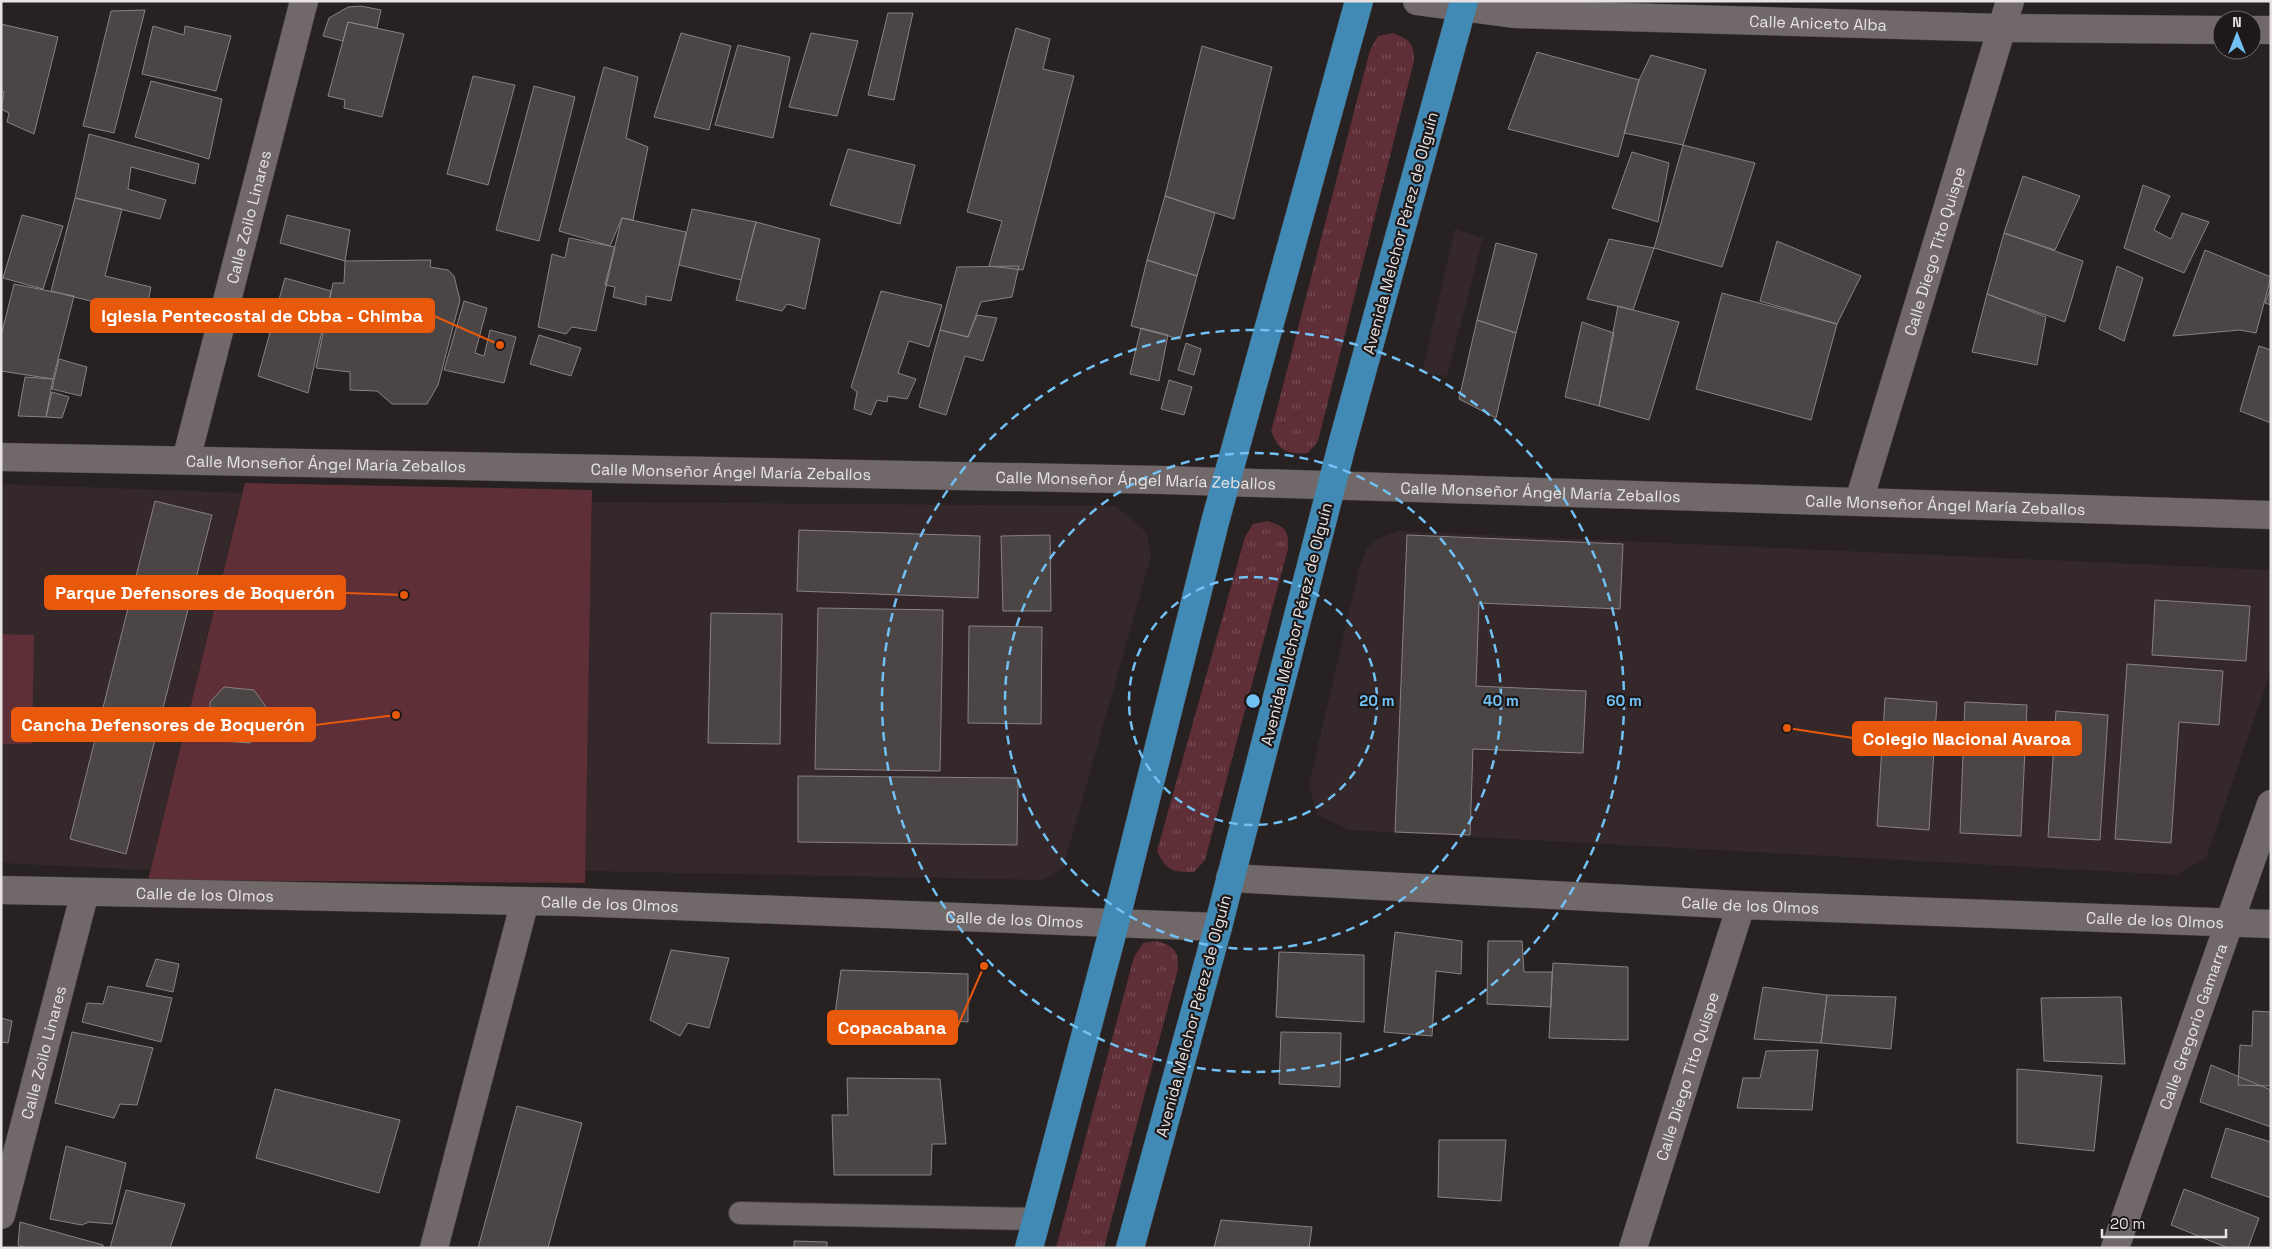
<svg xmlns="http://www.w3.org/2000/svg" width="2272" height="1249" viewBox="0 0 2272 1249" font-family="'Space Grotesk',sans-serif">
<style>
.built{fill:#35282a}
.grass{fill:url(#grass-tufts)}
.park{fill:#5f2f37}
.building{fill:#4c4546;stroke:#898182}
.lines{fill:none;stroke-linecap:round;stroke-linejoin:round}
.lane-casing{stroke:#443f3f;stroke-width:24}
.street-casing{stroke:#443f3f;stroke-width:29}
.highway-casing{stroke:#443f3f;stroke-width:29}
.lane{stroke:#706869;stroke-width:22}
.street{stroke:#706869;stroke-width:28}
.highway{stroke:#418ab6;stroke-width:28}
.ring{fill:none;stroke:#71c1f5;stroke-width:2.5;stroke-dasharray:9 6}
.labels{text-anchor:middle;stroke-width:4.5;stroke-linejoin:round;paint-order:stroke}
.street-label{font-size:16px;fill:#e7e3e3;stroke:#1e1819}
.centre{fill:#71c1f5;stroke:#1e1819;stroke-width:2.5}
.ring-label{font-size:15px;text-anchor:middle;font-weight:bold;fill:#71c1f5;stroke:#1e1819;stroke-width:4.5;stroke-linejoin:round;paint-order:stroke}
.leader{fill:none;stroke:#e8590c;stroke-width:2}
.callout-dot{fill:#e8590c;stroke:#1e1819;stroke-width:2}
.callout{fill:#e8590c;stroke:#e8590c;stroke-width:2}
.callout-label{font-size:18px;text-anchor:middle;font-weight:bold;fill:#fff}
</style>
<defs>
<pattern id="grass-tufts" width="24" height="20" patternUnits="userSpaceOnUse" patternTransform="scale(1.25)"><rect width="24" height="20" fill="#5f2f37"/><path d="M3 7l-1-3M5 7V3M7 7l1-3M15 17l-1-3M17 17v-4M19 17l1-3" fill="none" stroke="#764d54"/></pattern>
</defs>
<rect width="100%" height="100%" fill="#272122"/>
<path class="built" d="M 1455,229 L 1483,238 L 1447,376 L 1422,373 Z
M 1,484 L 242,493 L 150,870 L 1,863 Z
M 592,502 L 1116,506 L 1147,533 L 1151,556 L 1063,868 L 1043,880 L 585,871 Z
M 1398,531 L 2271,570 L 2271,671 L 2206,858 L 2176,875 L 1349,830 L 1317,815 L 1309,785 L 1360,565 L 1366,550 L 1378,539 Z"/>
<path class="grass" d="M 1393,33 C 1410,40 1414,42 1414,61 L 1318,441 L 1308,453 C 1286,454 1281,452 1271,432 L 1370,50 L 1378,36 Z
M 1267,521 C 1285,527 1289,529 1288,549 L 1205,860 L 1194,872 C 1172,872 1167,871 1157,851 L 1245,537 L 1253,524 Z
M 1157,941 C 1174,947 1178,949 1178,969 L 1104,1248 L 1056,1248 L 1134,957 L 1143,943 Z"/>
<path class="park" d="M 245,483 L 592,490 L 585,883 L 148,880 Z
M 1,634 L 34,635 L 32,744 L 1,744 Z"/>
<path class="building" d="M 361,6 L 381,10 L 377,28 L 348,22 L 343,41 L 323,36 L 329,18 L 348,7 Z
M 145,10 L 114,133 L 83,126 L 111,11 Z
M 888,13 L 913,13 L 894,100 L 868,95 Z
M 348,22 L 404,34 L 382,117 L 344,108 L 345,100 L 328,96 Z
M 1,24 L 58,37 L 34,134 L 7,122 L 9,113 L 1,109 L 4,92 L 1,92 Z
M 153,26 L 184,35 L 185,26 L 231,36 L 216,91 L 142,74 Z
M 1016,28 L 1050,39 L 1043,69 L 1074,76 L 1023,270 L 989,266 L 1002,221 L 967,212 Z
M 681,33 L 731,46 L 709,130 L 654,117 Z
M 811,33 L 858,41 L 837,116 L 789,107 Z
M 738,45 L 790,57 L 773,138 L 715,125 Z
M 1202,46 L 1272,67 L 1234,219 L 1165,196 Z
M 1537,52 L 1639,80 L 1618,157 L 1508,129 Z
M 1651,55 L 1706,70 L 1683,145 L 1624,133 L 1639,80 Z
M 604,67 L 638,77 L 626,138 L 648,147 L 633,220 L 622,218 L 610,246 L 559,231 Z
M 473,76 L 515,85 L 488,185 L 447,174 Z
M 151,81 L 222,99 L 209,159 L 135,137 Z
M 534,86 L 575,97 L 539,241 L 496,230 Z
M 89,134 L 199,164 L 195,184 L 131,167 L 128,189 L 166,200 L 160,219 L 75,198 Z
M 1683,145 L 1755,163 L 1722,267 L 1654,248 Z
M 848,149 L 915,165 L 900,224 L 830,205 Z
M 1632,152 L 1669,163 L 1658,222 L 1612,208 Z
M 2023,176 L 2080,196 L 2055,250 L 2004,233 Z
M 2143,185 L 2170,196 L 2154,230 L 2171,239 L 2182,213 L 2209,222 L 2184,273 L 2124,248 Z
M 1165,196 L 1215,213 L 1197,276 L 1147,260 Z
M 75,198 L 122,209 L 105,276 L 151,287 L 145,315 L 51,291 Z
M 692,209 L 756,222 L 741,280 L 679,265 Z
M 22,215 L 63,226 L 43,289 L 3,278 Z
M 287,215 L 350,230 L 345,261 L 280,243 Z
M 622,218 L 686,232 L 671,301 L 646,296 L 646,305 L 613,297 L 615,287 L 605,285 Z
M 756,222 L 820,239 L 805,309 L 787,304 L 782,311 L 736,300 Z
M 2004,233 L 2083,261 L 2065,322 L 1987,294 Z
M 569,238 L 615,247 L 596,331 L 572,327 L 566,334 L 538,327 L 552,254 L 565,258 Z
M 1609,239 L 1654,248 L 1633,310 L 1587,299 Z
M 1777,241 L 1861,276 L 1837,324 L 1760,301 Z
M 1496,243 L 1537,254 L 1516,333 L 1477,320 Z
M 2205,250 L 2271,277 L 2256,333 L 2240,330 L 2173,336 Z
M 431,260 L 430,267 L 448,270 L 454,276 L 460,300 L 438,385 L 427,404 L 392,404 L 377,391 L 350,390 L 350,372 L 316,368 L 333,283 L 344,283 L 345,261 Z
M 1147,260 L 1197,276 L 1180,339 L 1131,326 Z
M 1019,266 L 1012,297 L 981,302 L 968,337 L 940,330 L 957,267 Z
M 2117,266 L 2143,278 L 2124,341 L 2099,329 Z
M 285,278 L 331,291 L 308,393 L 258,376 Z
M 14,284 L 74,296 L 53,379 L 1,371 L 1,336 Z
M 2271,287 L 2271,305 L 2265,303 Z
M 881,291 L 942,305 L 929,347 L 909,341 L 898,373 L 916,379 L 907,399 L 888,396 L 887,402 L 877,400 L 871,415 L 854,409 L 857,392 L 851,387 Z
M 1722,293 L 1837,324 L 1811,420 L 1696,389 Z
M 1987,294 L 2046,317 L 2037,365 L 1972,352 Z
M 464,301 L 487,308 L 475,353 L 484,356 L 490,330 L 516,337 L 504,383 L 444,370 Z
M 1618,306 L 1679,322 L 1649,420 L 1599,406 Z
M 977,315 L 997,318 L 983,361 L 965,356 L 946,415 L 919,407 L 940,330 L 968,337 Z
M 1477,320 L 1516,333 L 1496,418 L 1459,399 Z
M 1582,322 L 1614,333 L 1599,406 L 1565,397 Z
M 1141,328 L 1168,335 L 1159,381 L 1130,374 Z
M 539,335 L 581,348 L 571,376 L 530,364 Z
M 1186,343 L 1201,349 L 1194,375 L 1178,370 Z
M 2259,346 L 2271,350 L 2271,423 L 2240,411 Z
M 59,359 L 87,367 L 81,396 L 52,389 Z
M 25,377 L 53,379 L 46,417 L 18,416 Z
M 1169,380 L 1192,387 L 1184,415 L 1161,409 Z
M 52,392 L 69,397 L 62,418 L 46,417 Z
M 155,501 L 212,515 L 126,854 L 70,839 Z
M 799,530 L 980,536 L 978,598 L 797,591 Z
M 1050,535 L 1051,611 L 1003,611 L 1001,536 Z
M 1407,535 L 1623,544 L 1620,609 L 1479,603 L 1476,686 L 1586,691 L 1583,753 L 1473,749 L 1470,835 L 1395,832 Z
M 2155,600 L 2250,606 L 2246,661 L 2152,655 Z
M 818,608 L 943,610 L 940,771 L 815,769 Z
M 711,613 L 782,614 L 780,744 L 708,743 Z
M 969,626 L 1042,627 L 1041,724 L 968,723 Z
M 2127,664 L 2223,671 L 2219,725 L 2179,722 L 2171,843 L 2115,839 Z
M 224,687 L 254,690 L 266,707 L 265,729 L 250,743 L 223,741 L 210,723 L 210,702 Z
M 1885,698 L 1937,702 L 1929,830 L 1877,826 Z
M 1965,702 L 2027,705 L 2021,836 L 1960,833 Z
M 2056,711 L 2108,715 L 2100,840 L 2048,837 Z
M 798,776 L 1018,778 L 1017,845 L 798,842 Z
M 1395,932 L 1462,941 L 1461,974 L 1436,971 L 1432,1036 L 1384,1032 Z
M 1488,941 L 1522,941 L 1524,972 L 1552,972 L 1551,1007 L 1487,1004 Z
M 671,950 L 729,958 L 709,1028 L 688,1023 L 680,1036 L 650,1020 Z
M 1279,952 L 1364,955 L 1364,1022 L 1276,1017 Z
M 156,959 L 179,964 L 173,992 L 146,986 Z
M 1553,963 L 1628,967 L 1628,1040 L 1549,1038 Z
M 841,970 L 968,974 L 968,1022 L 835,1014 Z
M 108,986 L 172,998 L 161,1042 L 82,1022 L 87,1003 L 103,1004 Z
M 1763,987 L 1827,995 L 1821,1043 L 1754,1039 Z
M 1827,995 L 1896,997 L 1891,1049 L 1821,1043 Z
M 2121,997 L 2125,1064 L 2044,1061 L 2041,998 Z
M 2253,1011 L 2271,1012 L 2271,1086 L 2238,1085 L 2240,1045 L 2252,1046 Z
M 1,1018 L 12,1021 L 8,1043 L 1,1042 Z
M 72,1032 L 153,1048 L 137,1105 L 120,1104 L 114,1118 L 55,1103 Z
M 1281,1032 L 1341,1033 L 1340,1087 L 1279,1084 Z
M 1818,1050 L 1812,1110 L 1737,1108 L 1743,1078 L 1760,1078 L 1766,1051 Z
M 2211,1065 L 2271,1090 L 2271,1127 L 2200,1102 Z
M 2017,1069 L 2102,1076 L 2094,1151 L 2017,1143 Z
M 847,1078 L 940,1079 L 946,1144 L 932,1144 L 931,1175 L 834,1175 L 832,1115 L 848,1115 Z
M 275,1089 L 400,1120 L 379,1193 L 256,1158 Z
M 517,1106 L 582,1123 L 548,1248 L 478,1248 Z
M 2226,1128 L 2271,1142 L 2271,1198 L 2211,1177 Z
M 1439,1140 L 1506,1140 L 1501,1201 L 1438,1197 Z
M 66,1146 L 126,1163 L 112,1224 L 89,1222 L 82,1225 L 50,1219 Z
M 2184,1189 L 2259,1218 L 2248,1248 L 2228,1248 L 2171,1225 Z
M 126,1190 L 185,1204 L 170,1248 L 110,1248 Z
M 1221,1220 L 1312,1227 L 1309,1248 L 1214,1248 Z
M 20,1222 L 103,1245 L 103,1248 L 25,1248 L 18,1245 Z
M 794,1241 L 827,1242 L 827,1248 L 794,1248 Z"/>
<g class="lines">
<g class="lane-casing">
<path id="lane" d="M 740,1213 L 1036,1219"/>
</g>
<g class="street-casing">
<g id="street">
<path id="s1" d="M 1417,1 L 1515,14 L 2002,28 L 2222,30"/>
<path d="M 2252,30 L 2271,30"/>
<path id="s2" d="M 1,457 L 1163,480 L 2271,515"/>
<path id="s3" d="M 186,460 L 304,1"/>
<path id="s4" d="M 1859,501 L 2010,1"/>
<path id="s5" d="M 1230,878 L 1741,905 L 2271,924"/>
<path id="s6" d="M 1,890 L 573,902 L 1218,927"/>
<path id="s7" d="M 1,1215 L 85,892"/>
<path d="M 434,1248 L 525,901"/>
<path id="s8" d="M 1633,1248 L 1741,905"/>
<path id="s9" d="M 2115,1248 L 2271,804"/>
</g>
</g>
<g class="highway-casing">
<path id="highway" d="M 1029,1248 L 1115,923 L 1215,522 L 1359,1
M 1130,1248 L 1218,927 L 1343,441 L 1464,1"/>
</g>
<use href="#lane" class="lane"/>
<use href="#street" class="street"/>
<use href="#highway" class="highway"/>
</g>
<g class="ring">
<circle cx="1253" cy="701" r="124"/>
<circle cx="1253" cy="701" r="248"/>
<circle cx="1253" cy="701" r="371"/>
</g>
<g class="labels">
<g class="street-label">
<text dy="6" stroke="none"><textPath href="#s1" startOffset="402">Calle Aniceto Alba</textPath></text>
<text dy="6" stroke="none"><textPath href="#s3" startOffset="251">Calle Zoilo Linares</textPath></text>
<text transform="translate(1400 233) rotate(-75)" y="6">Avenida Melchor Pérez de Olguín</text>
<text dy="6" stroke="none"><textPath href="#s4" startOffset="261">Calle Diego Tito Quispe</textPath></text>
<text dy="6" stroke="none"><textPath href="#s2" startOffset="325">Calle Monseñor Ángel María Zeballos</textPath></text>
<text dy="6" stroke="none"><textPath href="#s2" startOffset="730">Calle Monseñor Ángel María Zeballos</textPath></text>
<text dy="6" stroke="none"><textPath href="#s2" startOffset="1135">Calle Monseñor Ángel María Zeballos</textPath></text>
<text dy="6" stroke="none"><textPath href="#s2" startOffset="1540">Calle Monseñor Ángel María Zeballos</textPath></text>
<text dy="6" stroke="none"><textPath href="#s2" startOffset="1945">Calle Monseñor Ángel María Zeballos</textPath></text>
<text transform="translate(1296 624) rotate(-76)" y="6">Avenida Melchor Pérez de Olguín</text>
<text dy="6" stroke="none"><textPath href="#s6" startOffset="204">Calle de los Olmos</textPath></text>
<text dy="6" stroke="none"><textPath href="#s6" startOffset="609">Calle de los Olmos</textPath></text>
<text dy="6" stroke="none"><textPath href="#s5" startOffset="521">Calle de los Olmos</textPath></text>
<text dy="6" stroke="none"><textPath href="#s6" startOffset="1014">Calle de los Olmos</textPath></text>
<text dy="6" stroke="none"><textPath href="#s5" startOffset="926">Calle de los Olmos</textPath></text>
<text transform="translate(1193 1016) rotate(-75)" y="6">Avenida Melchor Pérez de Olguín</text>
<text dy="6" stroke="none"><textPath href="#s9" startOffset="235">Calle Gregorio Gamarra</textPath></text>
<text dy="6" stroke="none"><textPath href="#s7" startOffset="168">Calle Zoilo Linares</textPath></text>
<text dy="6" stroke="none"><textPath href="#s8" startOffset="180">Calle Diego Tito Quispe</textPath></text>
</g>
</g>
<circle cx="1253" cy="701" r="8" class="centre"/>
<g class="ring-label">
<text x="1377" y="706">20 m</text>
<text x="1501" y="706">40 m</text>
<text x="1624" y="706">60 m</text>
</g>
<path class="leader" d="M500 345L434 316M404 595L345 593M396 715L315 725M1787 728L1853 738M984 966L957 1028"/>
<g class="callout-dot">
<circle cx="500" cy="345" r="5"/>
<circle cx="404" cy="595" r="5"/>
<circle cx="396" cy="715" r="5"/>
<circle cx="1787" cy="728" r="5"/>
<circle cx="984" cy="966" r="5"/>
</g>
<g class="callout">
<rect x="91" y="299" width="343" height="33" rx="5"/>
<rect x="45" y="576" width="300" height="33" rx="5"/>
<rect x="12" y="708" width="303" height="33" rx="5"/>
<rect x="1853" y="722" width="228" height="33" rx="5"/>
<rect x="828" y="1011" width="129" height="33" rx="5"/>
</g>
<g class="callout-label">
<text x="262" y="322">Iglesia Pentecostal de Cbba - Chimba</text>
<text x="195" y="599">Parque Defensores de Boquerón</text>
<text x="163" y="731">Cancha Defensores de Boquerón</text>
<text x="1967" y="745">Colegio Nacional Avaroa</text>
<text x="892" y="1034">Copacabana</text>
</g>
<rect width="2272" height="1249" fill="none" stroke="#e7e3e3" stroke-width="5"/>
<g transform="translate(2237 35)"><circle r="24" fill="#1e1819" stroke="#6e696a"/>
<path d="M0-4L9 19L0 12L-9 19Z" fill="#71c1f5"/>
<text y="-8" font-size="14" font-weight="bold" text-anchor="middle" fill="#e7e3e3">N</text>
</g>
<path d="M2102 1229v8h124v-8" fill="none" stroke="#e7e3e3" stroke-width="2.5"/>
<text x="2110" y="1229" font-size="15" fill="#e7e3e3" stroke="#1e1819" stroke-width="4" paint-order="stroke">20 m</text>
</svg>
